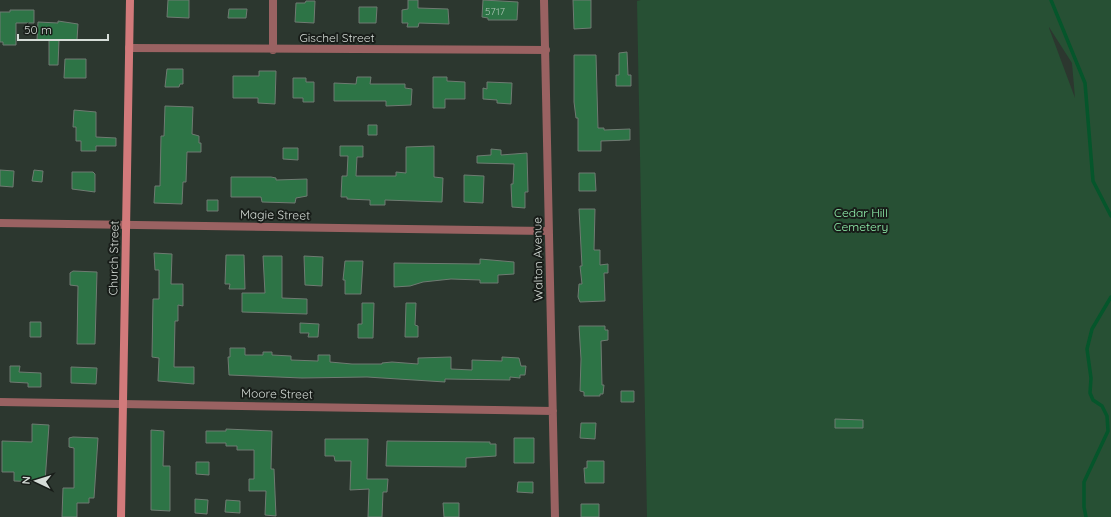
<svg xmlns="http://www.w3.org/2000/svg" width="1111" height="517" viewBox="0 0 1111 517" font-family="Quicksand,sans-serif">
<style>
.green{fill:#275034;fill-rule:evenodd}
.lines{fill:none;stroke-linecap:round;stroke-linejoin:round}
.stream{stroke:#05562b;stroke-width:3.5}
.building{fill:#2d7446;stroke:#6f7b72}
.minor{stroke:#9a6262;stroke-width:8}
.secondary{stroke:#d27a7b;stroke-width:8}
.labels{text-anchor:middle;stroke-width:4;stroke-linejoin:round;paint-order:stroke}
.number-label{font-size:10px;fill:#acc3b4}
.street-label{font-size:12px;fill:#d6ddd8;stroke:#181d19}
.park-label{font-size:12px;fill:#91f1ad;stroke:#181d19}
</style>
<rect width="100%" height="100%" fill="#2c372f"/>
<path class="green" d="M 641,0 L 1111,0 L 1111,517 L 647,517 L 637,1 ZM 1049,27 L 1072,63 L 1075,98 L 1049,28 Z"/>
<g class="lines">
<path class="stream" d="M 1051,0 L 1085,83 L 1093,181 L 1111,216
M 1086,517 L 1084,507 L 1084,482 L 1108,431 L 1107,416 L 1102,406 L 1093,400 L 1090,393 L 1091,378 L 1087,349 L 1092,329 L 1111,297"/>
</g>
<path class="building" d="M 168,0 L 189,0 L 189,18 L 167,17 Z
M 408,0 L 418,0 L 418,8 L 448,9 L 449,24 L 419,23 L 418,27 L 407,27 L 408,23 L 402,23 L 402,10 L 408,9 Z
M 483,0 L 518,2 L 517,20 L 488,20 L 488,18 L 482,17 Z
M 573,0 L 591,0 L 591,28 L 574,29 Z
M 306,1 L 315,1 L 314,23 L 295,22 L 296,3 L 305,3 Z
M 359,7 L 377,7 L 376,23 L 359,23 Z
M 229,9 L 247,9 L 246,18 L 228,18 Z
M 10,10 L 34,10 L 34,23 L 16,23 L 16,45 L 3,45 L 3,42 L 0,42 L 0,12 L 10,12 Z
M 58,21 L 78,24 L 77,40 L 59,40 L 58,65 L 49,65 L 49,40 L 37,40 L 38,22 L 58,23 Z
M 627,52 L 628,75 L 631,75 L 631,86 L 616,86 L 616,75 L 619,75 L 619,53 Z
M 574,55 L 596,55 L 598,128 L 604,128 L 604,130 L 630,129 L 630,140 L 601,141 L 601,151 L 578,151 L 578,118 L 576,118 L 574,102 Z
M 65,59 L 86,59 L 86,78 L 64,78 Z
M 167,69 L 183,69 L 183,84 L 180,84 L 179,87 L 165,87 Z
M 259,71 L 276,71 L 275,104 L 258,103 L 258,98 L 233,98 L 233,76 L 259,76 Z
M 357,77 L 371,77 L 370,84 L 405,84 L 405,88 L 412,89 L 411,105 L 386,106 L 386,101 L 334,101 L 334,83 L 356,84 Z
M 433,77 L 447,77 L 447,81 L 465,82 L 465,99 L 445,99 L 445,108 L 433,108 Z
M 293,78 L 306,78 L 306,82 L 314,82 L 314,102 L 303,102 L 303,98 L 293,98 Z
M 487,82 L 512,83 L 511,104 L 497,103 L 497,100 L 483,99 L 483,88 L 487,89 Z
M 165,106 L 193,107 L 192,134 L 199,136 L 199,143 L 201,143 L 201,152 L 187,152 L 186,182 L 183,182 L 182,204 L 154,203 L 155,186 L 160,186 L 161,136 L 164,136 Z
M 74,110 L 96,112 L 96,137 L 116,138 L 116,146 L 96,146 L 96,151 L 81,151 L 81,141 L 76,141 L 76,127 L 73,127 Z
M 368,125 L 377,125 L 377,135 L 368,135 Z
M 340,146 L 363,146 L 363,157 L 357,157 L 356,176 L 396,176 L 396,172 L 406,173 L 406,147 L 434,146 L 434,177 L 443,178 L 442,202 L 385,200 L 385,205 L 370,205 L 370,200 L 347,199 L 347,197 L 341,197 L 342,176 L 347,176 L 348,156 L 340,156 Z
M 283,148 L 298,148 L 298,160 L 283,159 Z
M 491,149 L 501,150 L 501,155 L 527,153 L 528,192 L 525,192 L 525,208 L 512,207 L 511,184 L 513,184 L 514,164 L 477,163 L 477,156 L 491,155 Z
M 0,170 L 14,171 L 13,187 L 0,186 Z
M 34,170 L 43,171 L 42,182 L 32,181 Z
M 72,172 L 93,172 L 95,174 L 95,192 L 72,189 Z
M 579,173 L 595,173 L 596,191 L 579,191 Z
M 464,175 L 484,176 L 483,203 L 464,202 Z
M 231,177 L 271,177 L 276,178 L 276,180 L 307,179 L 307,196 L 296,198 L 295,203 L 262,202 L 261,197 L 231,197 Z
M 207,200 L 218,200 L 218,211 L 207,211 Z
M 579,209 L 595,209 L 594,250 L 600,250 L 600,265 L 608,264 L 608,273 L 604,273 L 605,301 L 580,302 L 578,297 L 579,284 L 582,284 L 580,266 L 582,266 Z
M 154,253 L 172,254 L 171,284 L 183,284 L 183,306 L 178,305 L 178,321 L 175,321 L 174,367 L 194,367 L 194,384 L 158,381 L 159,358 L 152,357 L 153,299 L 159,299 L 159,270 L 155,270 Z
M 226,255 L 244,255 L 245,289 L 229,289 L 230,284 L 225,284 Z
M 263,256 L 282,256 L 282,298 L 307,299 L 307,314 L 242,312 L 242,293 L 265,293 Z
M 304,256 L 323,257 L 322,286 L 305,285 Z
M 480,259 L 514,262 L 514,274 L 498,275 L 498,283 L 480,283 L 480,280 L 451,279 L 423,282 L 410,286 L 394,287 L 394,263 L 480,264 Z
M 345,261 L 363,261 L 361,294 L 345,294 L 345,280 L 343,280 Z
M 73,271 L 97,272 L 95,344 L 77,344 L 78,286 L 70,285 L 70,273 Z
M 362,303 L 374,303 L 373,338 L 358,338 L 358,324 L 362,324 Z
M 406,303 L 416,303 L 415,325 L 418,326 L 418,337 L 405,337 Z
M 30,322 L 41,322 L 41,337 L 30,337 Z
M 300,323 L 319,324 L 318,337 L 308,337 L 309,333 L 300,333 Z
M 579,326 L 605,326 L 605,330 L 608,330 L 608,340 L 601,341 L 602,385 L 604,385 L 603,394 L 600,394 L 600,396 L 584,396 L 584,392 L 580,391 L 581,359 Z
M 230,348 L 245,348 L 245,355 L 263,355 L 263,352 L 272,352 L 272,355 L 291,356 L 291,360 L 318,361 L 318,355 L 330,355 L 330,362 L 352,364 L 382,364 L 382,363 L 392,362 L 418,364 L 418,358 L 451,357 L 451,369 L 472,370 L 472,360 L 502,361 L 502,357 L 519,358 L 521,366 L 526,366 L 525,375 L 520,375 L 520,378 L 510,377 L 510,380 L 445,379 L 445,382 L 367,377 L 302,378 L 229,375 L 228,357 L 230,357 Z
M 10,366 L 20,366 L 19,372 L 41,373 L 41,387 L 28,387 L 28,383 L 10,382 Z
M 71,367 L 97,368 L 96,384 L 71,383 Z
M 621,391 L 634,391 L 634,402 L 621,402 Z
M 835,419 L 863,420 L 863,428 L 835,428 Z
M 581,423 L 596,423 L 595,439 L 580,438 Z
M 32,424 L 49,425 L 45,482 L 14,481 L 14,472 L 2,472 L 2,441 L 32,442 Z
M 226,429 L 272,431 L 271,469 L 274,469 L 276,516 L 265,515 L 266,491 L 249,491 L 249,479 L 254,479 L 254,450 L 237,450 L 237,446 L 226,446 L 226,443 L 206,443 L 206,431 L 226,431 Z
M 151,430 L 164,431 L 163,466 L 170,466 L 170,511 L 151,510 Z
M 73,437 L 98,438 L 94,498 L 89,498 L 89,503 L 77,503 L 77,517 L 62,517 L 63,488 L 74,488 L 74,448 L 69,447 L 69,438 Z
M 514,438 L 534,438 L 534,463 L 514,463 Z
M 325,439 L 368,439 L 367,479 L 388,479 L 387,492 L 383,492 L 382,517 L 368,517 L 369,489 L 350,490 L 351,461 L 335,461 L 334,456 L 325,456 Z
M 387,441 L 490,442 L 490,444 L 496,444 L 496,456 L 466,458 L 466,467 L 386,466 Z
M 587,461 L 604,461 L 604,483 L 585,483 L 584,468 L 587,468 Z
M 196,462 L 209,462 L 209,475 L 196,474 Z
M 518,482 L 533,482 L 533,493 L 517,492 Z
M 195,499 L 208,500 L 207,514 L 195,513 Z
M 226,500 L 240,501 L 240,513 L 225,512 Z
M 443,503 L 459,503 L 459,517 L 444,517 Z
M 581,504 L 599,504 L 599,517 L 581,517 Z"/>
<g class="lines">
<path class="minor" d="M 544,0 L 555,517
M 129,48 L 546,50
M 273,50 L 273,0
M 0,223 L 549,231
M 0,402 L 553,411"/>
<path class="secondary" d="M 121,517 L 130,0"/>
</g>
<g class="labels">
<g class="number-label">
<text x="495" y="15">5717</text>
</g>
<g class="street-label">
<text x="337" y="42">Gischel Street</text>
<text transform="translate(275 215) rotate(1)" y="4">Magie Street</text>
<text transform="translate(114 258) rotate(-89)" y="4">Church Street</text>
<text transform="translate(538 259) rotate(-91)" y="4">Walton Avenue</text>
<text transform="translate(277 394) rotate(1)" y="4">Moore Street</text>
</g>
<g class="park-label">
<text x="861" y="217">Cedar Hill<tspan x="861" dy="14">Cemetery</tspan></text>
</g>
</g>
<g transform="translate(36 481) rotate(274)" stroke="#181d19" stroke-width="3" paint-order="stroke">
<path d="M0-3L7 15L0 10L-7 15Z" fill="#d6ddd8"/>
<text y="-6" font-size="11" font-weight="bold" text-anchor="middle" fill="#d6ddd8">N</text>
</g>
<path d="M18 34v6h90v-6" fill="none" stroke="#d6ddd8" stroke-width="2"/>
<text x="24" y="34" font-size="12" fill="#d6ddd8" stroke="#181d19" stroke-width="3" paint-order="stroke">50 m</text>
</svg>
